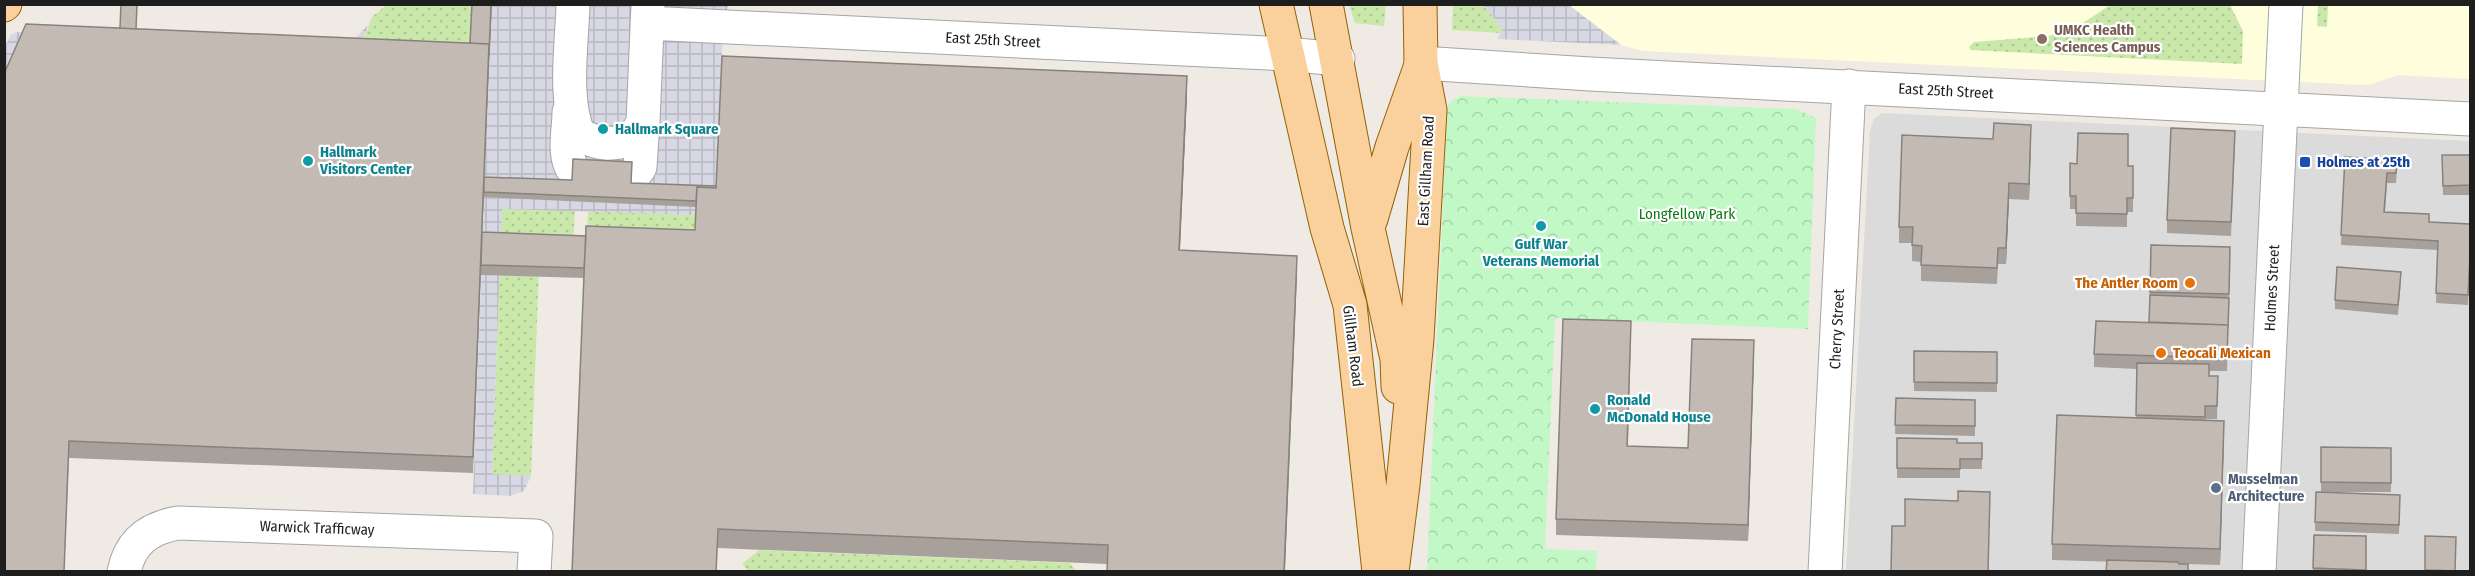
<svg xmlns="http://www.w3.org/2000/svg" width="2475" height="576" viewBox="0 0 2475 576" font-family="'Fira Sans Condensed',sans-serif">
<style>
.residential{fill:#dcdbdb}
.education{fill:#fefedd}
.grass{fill:url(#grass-dots)}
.park{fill:url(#park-crowns)}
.plaza{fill:url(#plaza-grid)}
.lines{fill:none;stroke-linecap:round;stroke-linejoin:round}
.minor-casing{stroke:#a5a5a5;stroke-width:35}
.major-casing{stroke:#946303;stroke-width:35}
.minor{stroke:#fff;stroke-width:33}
.major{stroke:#fad19d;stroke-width:33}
.wall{fill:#a8a09a;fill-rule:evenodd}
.shaded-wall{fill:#88827d}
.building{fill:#c3bab3;stroke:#88827d;stroke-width:1.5}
.education-dot{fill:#8d6e63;stroke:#fff;stroke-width:2}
.culture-dot{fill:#0f9aa8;stroke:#fff;stroke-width:2}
.transit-dot{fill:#1a4fb4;stroke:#fff;stroke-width:2}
.food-dot{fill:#e8710a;stroke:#fff;stroke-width:2}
.service-dot{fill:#5c6f8a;stroke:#fff;stroke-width:2}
.labels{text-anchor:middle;stroke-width:4.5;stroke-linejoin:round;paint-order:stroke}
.education-label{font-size:15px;font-weight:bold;fill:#785e54;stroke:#fff;text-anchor:start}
.street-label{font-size:15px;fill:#1e1e1e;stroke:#fff}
.culture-label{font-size:15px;font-weight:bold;fill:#0d838f;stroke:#fff;text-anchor:start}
.transit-label{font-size:15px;font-weight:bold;fill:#164399;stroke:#fff;text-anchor:start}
.park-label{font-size:15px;fill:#0d7a16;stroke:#fff}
.food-label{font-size:15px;font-weight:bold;fill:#c56008;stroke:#fff;text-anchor:end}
.service-label{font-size:15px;font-weight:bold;fill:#4e5e75;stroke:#fff;text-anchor:start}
</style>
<defs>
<pattern id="grass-dots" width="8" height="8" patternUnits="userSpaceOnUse" patternTransform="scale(1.5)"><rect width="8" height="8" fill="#c9e8aa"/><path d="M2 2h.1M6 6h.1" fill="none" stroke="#acc792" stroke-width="1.8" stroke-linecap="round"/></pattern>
<pattern id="park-crowns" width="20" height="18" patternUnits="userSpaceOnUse" patternTransform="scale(1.5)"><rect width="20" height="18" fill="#c1f8c5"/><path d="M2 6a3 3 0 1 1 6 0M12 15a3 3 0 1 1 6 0" fill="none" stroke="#a5d4a9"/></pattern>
<pattern id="plaza-grid" width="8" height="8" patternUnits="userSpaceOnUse" patternTransform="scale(1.5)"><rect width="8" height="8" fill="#d8d8e4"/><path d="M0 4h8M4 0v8" fill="none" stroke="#b9b9c3"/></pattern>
</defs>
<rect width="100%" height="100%" fill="#efebe4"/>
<path class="residential" d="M 1882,113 L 2470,141 L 2470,571 L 1846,572 L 1870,131 L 1874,119 Z"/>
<path class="education" d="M 1569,5 L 2470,5 L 2470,79 L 2398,75 L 2372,84 L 2363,85 L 1643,51 L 1621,45 Z"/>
<path class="grass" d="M 1453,4 L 1483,5 L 1503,29 L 1501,33 L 1452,30 Z
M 386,5 L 472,5 L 470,48 L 362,43 L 372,17 Z
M 1349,5 L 1386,5 L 1384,26 L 1355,23 Z
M 2110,5 L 2230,5 L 2243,31 L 2242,64 L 1971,50 L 1969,47 L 1974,42 L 2048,36 L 2074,29 Z
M 2318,5 L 2328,5 L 2327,27 L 2317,26 Z
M 502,209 L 575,211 L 573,245 L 540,244 L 531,476 L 492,475 Z
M 588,211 L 696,215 L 695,250 L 586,245 Z
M 759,550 L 1069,563 L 1077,571 L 749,571 L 742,564 Z"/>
<path class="park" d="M 1461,96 L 1796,109 L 1816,118 L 1808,329 L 1555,318 L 1545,549 L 1597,551 L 1596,571 L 1427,571 L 1447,108 L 1450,102 Z"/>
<path class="plaza" d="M 472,5 L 728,5 L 722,50 L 716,207 L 696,215 L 502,209 L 492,474 L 531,476 L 524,491 L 510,496 L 473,494 L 489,60 L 19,40 L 5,70 L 5,46 L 11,34 L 18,32 L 332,45 L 353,40 L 368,25 L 362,42 L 470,48 Z
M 1483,5 L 1569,5 L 1621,45 L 1497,39 L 1503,29 Z"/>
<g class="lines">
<g class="minor-casing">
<path id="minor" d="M 573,4 C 572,45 563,99 579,135 C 601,145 611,146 634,138 L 643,122 L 648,4
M 647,23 L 1287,54 L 1338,59
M 1421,63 L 1590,74 L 2470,119
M 569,112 C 569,128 564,149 570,164 C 578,186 617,180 634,175 L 640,167 L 643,122
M 124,572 C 130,542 149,528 178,523 L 536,536 L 534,572
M 1825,572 L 1849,86
M 2259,572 L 2286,4"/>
</g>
<g class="major-casing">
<path id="major" d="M 1276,4 L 1327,228 L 1350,305 L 1379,572
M 1326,4 L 1368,228 L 1397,359 L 1398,387
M 4,5 L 5,4
M 1371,219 L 1392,147 L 1421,65
M 1392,572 L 1403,485 L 1417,339 L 1430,110 L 1421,63 L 1420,4"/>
</g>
<use href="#minor" class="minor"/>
<use href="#major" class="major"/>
</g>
<path class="wall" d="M 492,4 L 484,177 L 716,186 L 1187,95 L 1180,251 L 1297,275 L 1107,564 L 718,548 L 584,278 L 481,275 L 481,267 L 473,473 L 69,458 L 64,572 L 4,572 L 136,29 L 470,43 ZM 484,197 L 696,207 L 695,230 L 586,236 L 482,232 Z
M 2031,141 L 2029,200 L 2009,199 L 2006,264 L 1998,264 L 1997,284 L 1921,281 L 1921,262 L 1912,261 L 1912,243 L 1899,243 L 1899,227 Z
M 2235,144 L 2231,236 L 2167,233 L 2167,220 Z
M 2442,155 L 2470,155 L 2470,195 L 2443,195 Z
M 2345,157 L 2397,169 L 2396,183 L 2387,183 L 2385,212 L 2429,222 L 2470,224 L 2470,264 L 2468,305 L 2436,303 L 2438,250 L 2341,245 Z
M 2128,166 L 2133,166 L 2133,212 L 2127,212 L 2127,227 L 2076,226 L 2076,209 L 2070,209 L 2070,196 Z
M 2151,245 L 2230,260 L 2227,371 L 2209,371 L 2209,376 L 2218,376 L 2217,419 L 2205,419 L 2224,437 L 2220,565 L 2052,560 L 2052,544 L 2136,418 L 2137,369 L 2094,367 L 2094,354 L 2149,322 Z
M 2401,282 L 2398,315 L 2335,309 L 2335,300 Z
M 1631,337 L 1628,446 L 1688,448 L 1754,357 L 1748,541 L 1556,535 L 1556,519 Z
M 1914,351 L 1997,352 L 1997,392 L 1914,391 Z
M 1896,398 L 1975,400 L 1975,436 L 1895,434 Z
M 1897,438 L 1957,443 L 1982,443 L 1982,469 L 1960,469 L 1960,478 L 1897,478 Z
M 2321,447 L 2391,448 L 2391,492 L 2321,492 Z
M 2400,495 L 2399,534 L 2315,531 L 2315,522 Z
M 2314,535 L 2366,536 L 2366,572 L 2313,572 Z
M 2425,536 L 2456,572 L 2425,572 Z"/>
<path class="shaded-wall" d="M 492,4 L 489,60 L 473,473 L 489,44 Z
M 1187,76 L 1187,95 L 1179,270 L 1179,250 Z
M 2031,125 L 2031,141 L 2029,200 L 2029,184 Z
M 2009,183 L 2009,199 L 2006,264 L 2006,248 Z
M 1297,256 L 1297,275 L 1285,572 L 1284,572 Z
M 1754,340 L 1754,357 L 1748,541 L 1748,525 Z
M 2224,421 L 2224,437 L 2220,565 L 2220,549 Z"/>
<path class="building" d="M 121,4 L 137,4 L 136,29 L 120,28 Z
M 472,4 L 491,4 L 489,55 L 489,44 L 470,43 Z
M 26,24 L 489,44 L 473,457 L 69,441 L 64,572 L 4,572 L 4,74 Z
M 722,56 L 1187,76 L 1179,250 L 1297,256 L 1284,572 L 1107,572 L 1108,545 L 718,529 L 716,572 L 572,572 L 586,226 L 695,230 L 697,187 L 716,188 Z
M 1994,123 L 2031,125 L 2029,184 L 2009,183 L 2006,248 L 1998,248 L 1997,268 L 1921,265 L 1922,246 L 1912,245 L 1913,227 L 1899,227 L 1902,135 L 1993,139 Z
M 2171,128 L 2235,131 L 2231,222 L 2167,220 Z
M 2078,133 L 2128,134 L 2128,166 L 2133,166 L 2133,198 L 2127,198 L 2127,214 L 2076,213 L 2076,196 L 2070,196 L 2070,163 L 2077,164 Z
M 2442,155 L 2470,155 L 2470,185 L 2443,186 Z
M 2345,157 L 2397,160 L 2396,173 L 2387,173 L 2384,212 L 2429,214 L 2429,222 L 2470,224 L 2470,255 L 2468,295 L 2436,293 L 2438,241 L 2341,235 Z
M 573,159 L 632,162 L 631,183 L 716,186 L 716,188 L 697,187 L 696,201 L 484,192 L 484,177 L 572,180 Z
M 482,232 L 586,236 L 584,268 L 481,265 Z
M 2151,245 L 2230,247 L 2229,294 L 2150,292 Z
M 2337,267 L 2401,272 L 2398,305 L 2335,300 Z
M 2150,295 L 2229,298 L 2228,328 L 2228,325 L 2149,322 Z
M 1563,319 L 1631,321 L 1627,446 L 1688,448 L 1692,339 L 1754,340 L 1748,525 L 1556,519 Z
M 2096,321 L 2228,325 L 2227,358 L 2094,354 Z
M 1914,351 L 1997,352 L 1997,383 L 1914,382 Z
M 2137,363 L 2209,364 L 2209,376 L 2218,376 L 2217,406 L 2205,406 L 2205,417 L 2136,415 Z
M 1896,398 L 1975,400 L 1975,426 L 1895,425 Z
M 2057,415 L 2224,421 L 2220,549 L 2052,544 Z
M 1897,438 L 1957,439 L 1957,443 L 1982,443 L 1982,459 L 1960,459 L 1960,469 L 1897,468 Z
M 2321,447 L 2391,448 L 2391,483 L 2321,482 Z
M 1958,491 L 1990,492 L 1988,572 L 1891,572 L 1892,526 L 1905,526 L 1905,499 L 1958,501 Z
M 2316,492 L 2400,495 L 2399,525 L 2315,522 Z
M 2314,535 L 2366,536 L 2366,570 L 2313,568 Z
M 2425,536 L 2456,537 L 2455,571 L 2425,570 Z
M 2107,560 L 2178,562 L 2179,564 L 2188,564 L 2188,572 L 2106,572 Z"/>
<circle class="education-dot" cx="2042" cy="39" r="6"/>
<g class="culture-dot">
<circle cx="603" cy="129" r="6"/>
<circle cx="308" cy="161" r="6"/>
<circle cx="1541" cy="226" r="6"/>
<circle cx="1595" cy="409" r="6"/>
</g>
<rect class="transit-dot" x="2299" y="156" width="12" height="12" rx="3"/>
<g class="food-dot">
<circle cx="2190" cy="283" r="6"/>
<circle cx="2161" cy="353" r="6"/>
</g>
<circle class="service-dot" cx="2216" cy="488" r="6"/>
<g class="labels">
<g class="education-label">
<text x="2054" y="35">UMKC Health<tspan x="2054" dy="17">Sciences Campus</tspan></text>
</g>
<g class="street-label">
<text transform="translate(993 40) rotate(3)" y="5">East 25th Street</text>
<text transform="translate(1946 91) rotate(3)" y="5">East 25th Street</text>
<text transform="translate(1426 171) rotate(-87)" y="5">East Gillham Road</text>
<text transform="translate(2272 288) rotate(-87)" y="5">Holmes Street</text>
<text transform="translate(1837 329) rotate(-87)" y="5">Cherry Street</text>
<text transform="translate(1353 346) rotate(83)" y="5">Gillham Road</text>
<text transform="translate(317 528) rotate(2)" y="5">Warwick Trafficway</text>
</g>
<g class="culture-label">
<text x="615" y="134">Hallmark Square</text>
<text x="320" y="157">Hallmark<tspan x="320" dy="17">Visitors Center</tspan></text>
<text x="1541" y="249" text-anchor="middle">Gulf War<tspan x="1541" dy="17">Veterans Memorial</tspan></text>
<text x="1607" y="405">Ronald<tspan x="1607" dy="17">McDonald House</tspan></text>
</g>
<g class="transit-label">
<text x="2317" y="167">Holmes at 25th</text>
</g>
<g class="park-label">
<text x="1687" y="219">Longfellow Park</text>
</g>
<g class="food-label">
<text x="2178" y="288">The Antler Room</text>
<text x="2173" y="358" text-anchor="start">Teocali Mexican</text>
</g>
<g class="service-label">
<text x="2228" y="484">Musselman<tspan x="2228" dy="17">Architecture</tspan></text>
</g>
</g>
<rect width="2475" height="576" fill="none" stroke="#1e1e1e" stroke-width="12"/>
</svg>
